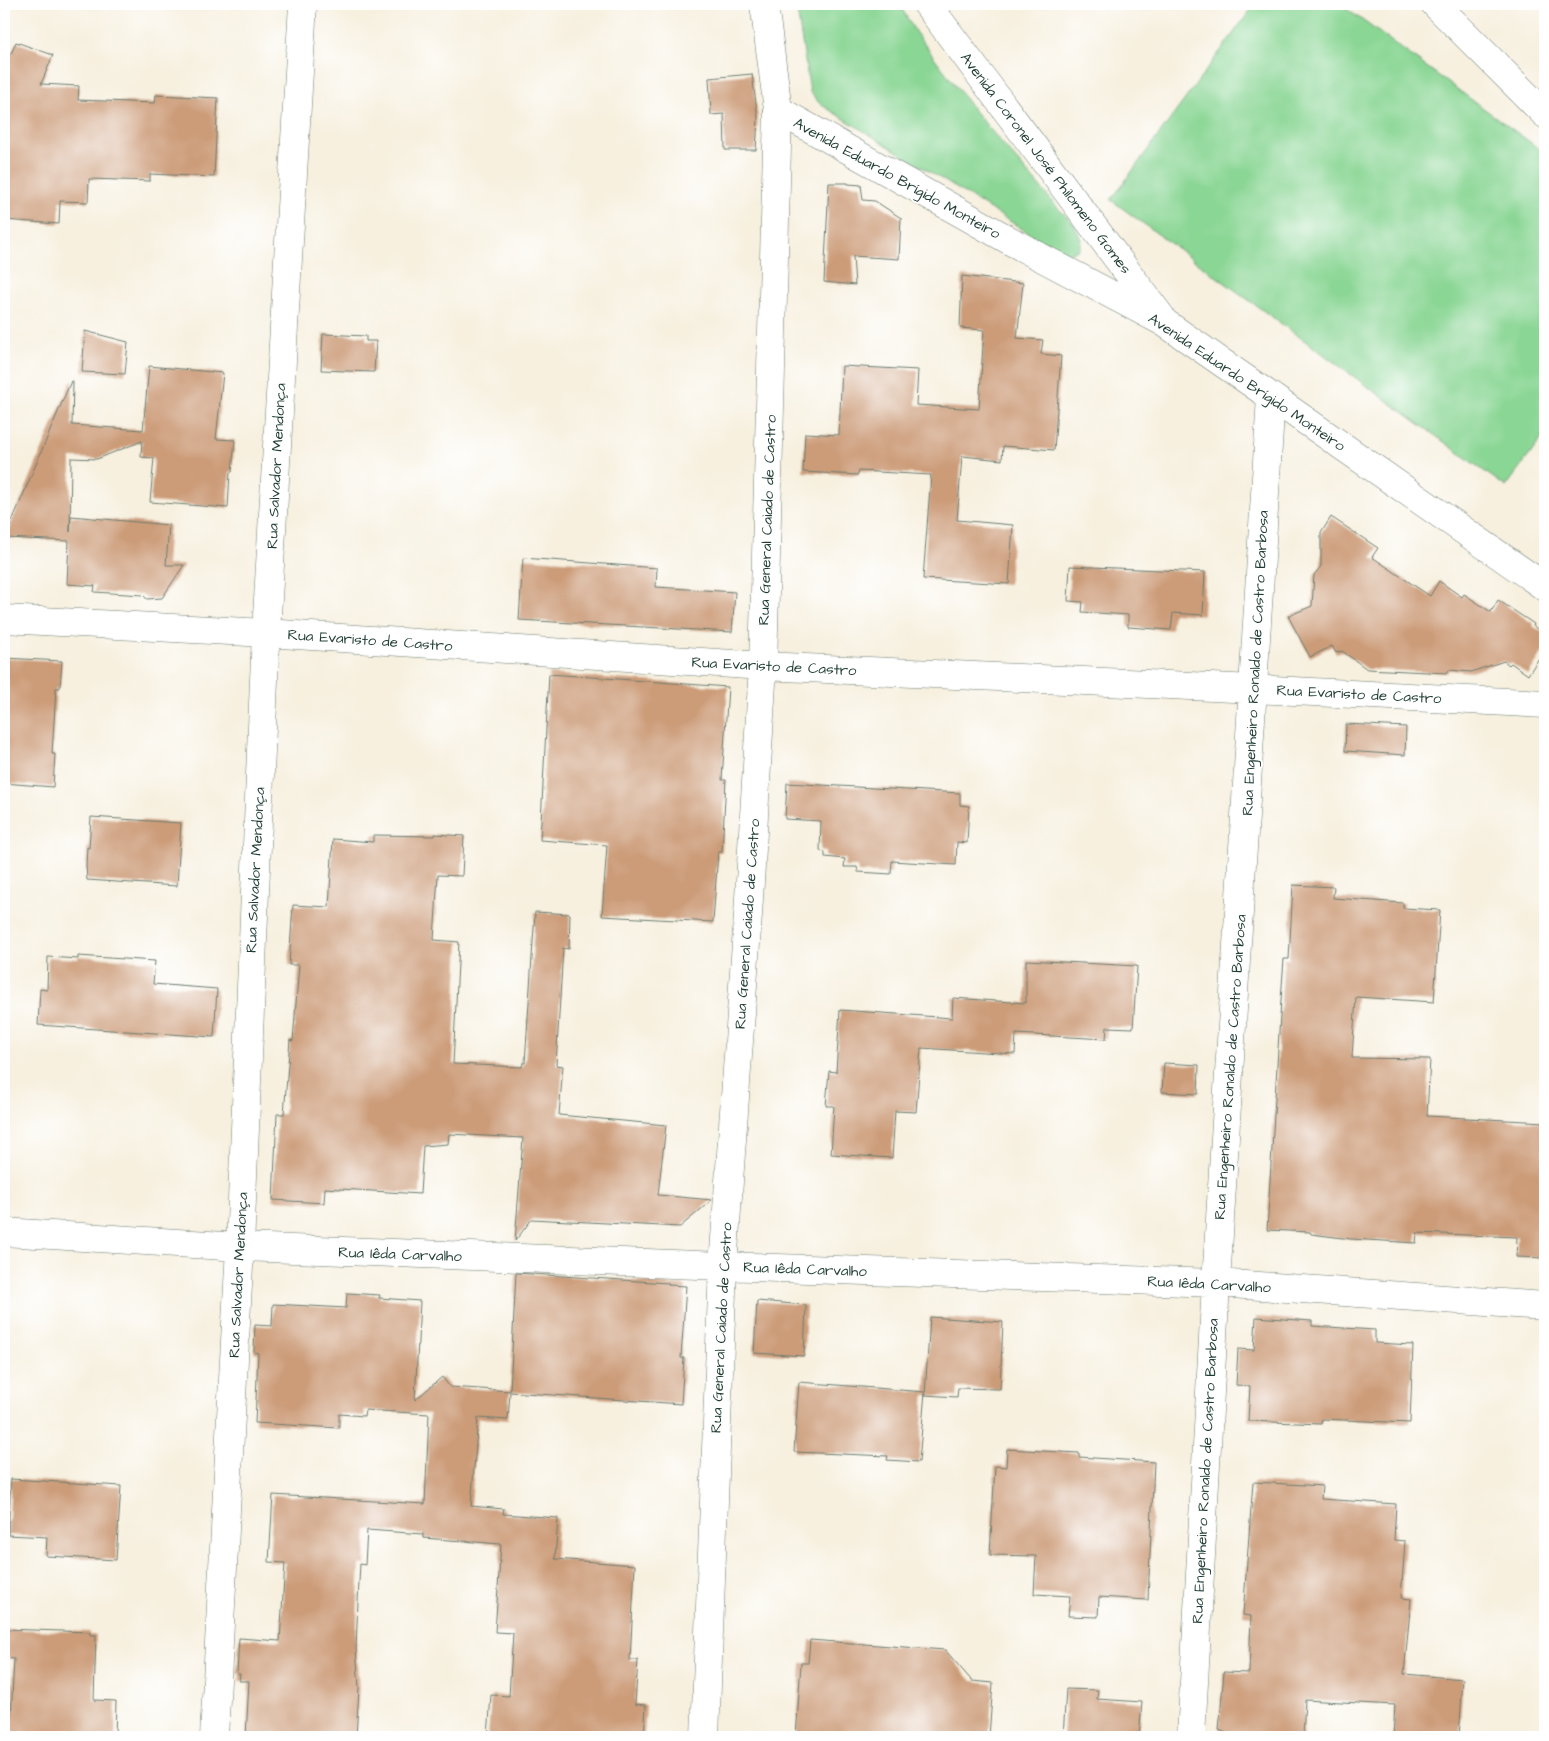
<svg xmlns="http://www.w3.org/2000/svg" width="1549" height="1741" viewBox="0 0 1549 1741" font-family="'Architects Daughter',sans-serif">
<style>
.grass{fill:#8ad694;stroke:#548a64}
.building{fill:#cc9c79}
.lines{fill:none;stroke-linecap:round;stroke-linejoin:round}
.minor-casing{stroke:#6b7c70;stroke-width:29}
.major-casing{stroke:#6b7c70;stroke-width:29}
.minor{stroke:#fff;stroke-width:28}
.major{stroke:#fff;stroke-width:28}
.labels{text-anchor:middle;stroke-width:4;stroke-linejoin:round;paint-order:stroke}
.street-label{font-size:15px;fill:#1f3d34;stroke:#fff}
</style>
<rect width="100%" height="100%" fill="#fff"/>
<filter id="ink" filterUnits="userSpaceOnUse"><feTurbulence type="fractalNoise" baseFrequency=".02" numOctaves="2"/><feDisplacementMap in="SourceGraphic" scale="10" xChannelSelector="R" yChannelSelector="G"/><feConvolveMatrix kernelMatrix="1 2 1 2 8 2 1 2 1" color-interpolation-filters="sRGB"/></filter>
<filter id="wash" filterUnits="userSpaceOnUse"><feTurbulence type="fractalNoise" baseFrequency=".0096" numOctaves="4" result="noise"/><feDisplacementMap in="SourceGraphic" scale="20" xChannelSelector="R" yChannelSelector="G"/><feGaussianBlur stdDeviation="1.12" result="paint"/><feColorMatrix in="noise" values="0 0 0 0 0 0 0 0 0 0 0 0 0 0 0 0 0 1.4 0 .05"/><feComposite in="paint" operator="in"/></filter>
<g filter="url(#wash)">
<rect width="100%" height="100%" fill="#f7f0df"/>
<path class="grass" d="M 796,4 L 899,4 L 916,33 L 976,113 L 1058,208 L 1073,223 L 1081,239 L 1080,246 L 1078,250 L 1065,254 L 1058,251 L 820,104 L 810,92 Z
M 1255,4 L 1340,4 L 1545,153 L 1545,434 L 1506,487 L 1111,200 Z"/>
<g id="blocks">
<path class="building" d="M 16,42 L 53,55 L 41,84 L 79,86 L 78,100 L 155,103 L 156,95 L 218,98 L 214,177 L 150,174 L 150,181 L 89,179 L 88,202 L 60,201 L 59,224 L 4,220 L 4,51 L 11,54 Z
M 752,74 L 758,118 L 756,150 L 725,150 L 724,114 L 711,115 L 709,78 Z
M 829,183 L 848,183 L 848,184 L 861,185 L 863,200 L 875,201 L 901,218 L 899,259 L 853,256 L 855,285 L 824,282 Z
M 962,276 L 1023,283 L 1017,338 L 1043,340 L 1041,354 L 1061,356 L 1054,450 L 1003,446 L 1002,460 L 962,456 L 957,520 L 1013,525 L 1009,584 L 923,579 L 931,475 L 859,471 L 858,475 L 803,472 L 805,433 L 839,435 L 842,366 L 918,370 L 916,405 L 979,409 L 984,330 L 960,328 Z
M 85,331 L 128,342 L 125,374 L 82,372 Z
M 323,334 L 366,336 L 366,341 L 376,341 L 374,372 L 321,370 Z
M 149,366 L 223,373 L 216,439 L 235,440 L 232,472 L 230,472 L 228,508 L 150,502 L 154,458 L 141,457 L 142,441 L 97,459 L 71,458 L 70,532 L 71,516 L 169,525 L 166,565 L 184,565 L 162,598 L 147,599 L 143,595 L 94,592 L 95,586 L 67,584 L 69,541 L 5,538 L 71,381 L 73,381 L 72,425 L 143,430 Z
M 1331,517 L 1378,548 L 1372,557 L 1430,596 L 1439,581 L 1462,597 L 1464,594 L 1491,612 L 1498,600 L 1534,624 L 1533,626 L 1545,634 L 1545,649 L 1528,675 L 1511,663 L 1509,665 L 1504,661 L 1471,672 L 1449,670 L 1447,673 L 1367,669 L 1342,651 L 1336,653 L 1332,646 L 1310,657 L 1288,616 L 1312,606 L 1314,575 L 1321,566 L 1321,533 Z
M 523,558 L 657,568 L 656,587 L 735,592 L 732,632 L 519,620 Z
M 1070,566 L 1205,572 L 1203,615 L 1173,613 L 1171,630 L 1128,627 L 1128,615 L 1082,612 L 1083,602 L 1068,601 Z
M 4,658 L 62,661 L 60,688 L 56,688 L 52,754 L 55,754 L 53,787 L 4,783 Z
M 549,674 L 728,687 L 722,780 L 726,780 L 722,852 L 718,852 L 713,922 L 602,916 L 607,845 L 540,840 Z
M 1346,724 L 1406,727 L 1405,755 L 1345,751 Z
M 787,783 L 960,793 L 960,805 L 969,806 L 967,843 L 957,842 L 956,865 L 892,861 L 891,874 L 858,872 L 857,867 L 844,867 L 845,859 L 825,857 L 825,852 L 820,851 L 821,821 L 785,819 Z
M 91,817 L 181,823 L 177,886 L 87,880 L 86,865 L 87,847 L 89,848 Z
M 435,834 L 464,836 L 462,876 L 438,875 L 434,940 L 459,942 L 453,1064 L 522,1067 L 523,1063 L 525,1063 L 535,912 L 570,914 L 569,949 L 563,948 L 556,1065 L 563,1066 L 559,1115 L 666,1125 L 658,1195 L 712,1200 L 680,1227 L 532,1219 L 515,1241 L 523,1138 L 449,1134 L 448,1144 L 423,1146 L 420,1194 L 325,1188 L 324,1203 L 273,1200 L 277,1114 L 284,1114 L 290,1040 L 293,1041 L 299,965 L 289,965 L 293,905 L 329,907 L 333,839 L 373,842 L 373,835 L 435,836 Z
M 1293,885 L 1334,887 L 1333,898 L 1403,903 L 1403,908 L 1440,910 L 1434,1002 L 1356,997 L 1352,1058 L 1430,1059 L 1427,1116 L 1545,1122 L 1545,1258 L 1516,1257 L 1517,1237 L 1417,1233 L 1416,1243 L 1351,1239 L 1311,1234 L 1310,1232 L 1267,1230 L 1281,1000 L 1284,959 L 1289,959 Z
M 78,956 L 155,961 L 153,984 L 217,989 L 214,1037 L 38,1025 L 40,989 L 47,990 L 48,957 L 78,959 Z
M 1026,960 L 1137,966 L 1133,1028 L 1107,1027 L 1106,1039 L 1016,1034 L 1015,1054 L 921,1048 L 916,1112 L 895,1111 L 892,1158 L 831,1154 L 834,1106 L 826,1106 L 829,1071 L 836,1072 L 840,1010 L 952,1018 L 953,998 L 1026,1003 Z
M 1164,1063 L 1199,1065 L 1198,1094 L 1162,1092 Z
M 516,1273 L 668,1283 L 668,1285 L 686,1286 L 681,1358 L 684,1358 L 681,1404 L 510,1392 L 508,1420 L 478,1418 L 471,1506 L 504,1509 L 503,1514 L 558,1518 L 555,1559 L 635,1565 L 630,1660 L 638,1660 L 635,1704 L 646,1705 L 644,1737 L 488,1737 L 491,1695 L 509,1696 L 513,1633 L 495,1632 L 501,1544 L 423,1538 L 423,1534 L 367,1530 L 365,1565 L 360,1564 L 358,1601 L 356,1648 L 359,1688 L 356,1737 L 246,1737 L 249,1681 L 239,1681 L 240,1674 L 237,1674 L 239,1638 L 280,1641 L 285,1563 L 269,1562 L 273,1495 L 425,1504 L 429,1414 L 365,1410 L 364,1416 L 339,1414 L 339,1428 L 255,1423 L 258,1353 L 254,1352 L 255,1325 L 272,1326 L 273,1304 L 346,1308 L 347,1293 L 380,1295 L 379,1298 L 420,1301 L 415,1400 L 442,1377 L 450,1387 L 510,1391 Z
M 757,1301 L 806,1305 L 804,1356 L 754,1353 Z
M 930,1317 L 1003,1322 L 1000,1389 L 958,1388 L 957,1397 L 925,1395 Z
M 1256,1317 L 1312,1321 L 1312,1326 L 1375,1330 L 1375,1343 L 1413,1345 L 1410,1423 L 1322,1419 L 1321,1424 L 1248,1421 L 1250,1386 L 1236,1385 L 1238,1349 L 1254,1350 Z
M 799,1382 L 925,1392 L 919,1462 L 887,1460 L 888,1456 L 794,1452 Z
M 1007,1449 L 1079,1453 L 1079,1457 L 1154,1462 L 1148,1600 L 1099,1597 L 1098,1617 L 1068,1616 L 1070,1596 L 1034,1594 L 1036,1556 L 990,1555 L 995,1466 L 1006,1467 Z
M 11,1479 L 121,1486 L 116,1560 L 46,1556 L 47,1537 L 8,1535 Z
M 1253,1482 L 1322,1486 L 1321,1499 L 1396,1504 L 1394,1540 L 1405,1541 L 1401,1598 L 1411,1599 L 1404,1674 L 1463,1679 L 1459,1737 L 1393,1737 L 1395,1705 L 1305,1700 L 1303,1737 L 1236,1737 L 1219,1730 L 1224,1672 L 1249,1673 L 1251,1616 L 1243,1615 Z
M 4,1629 L 90,1632 L 90,1635 L 96,1635 L 94,1700 L 116,1701 L 115,1737 L 10,1737 L 14,1659 L 4,1658 Z
M 810,1640 L 945,1650 L 972,1681 L 993,1683 L 989,1737 L 796,1737 L 801,1663 L 808,1663 Z
M 1066,1689 L 1098,1690 L 1097,1699 L 1142,1702 L 1139,1737 L 1063,1737 Z"/>
</g>
</g>
<g filter="url(#ink)">
<use href="#blocks" fill-opacity="0" stroke="#6b7c70" stroke-width="1"/>
<g class="lines">
<g class="minor-casing">
<path id="minor" d="M 1435,4 L 1545,114
M 4,619 L 266,633 L 763,666 L 1254,689 L 1545,704
M 4,1232 L 240,1247 L 723,1266 L 1216,1283 L 1545,1306
M 214,1737 L 240,1247 L 266,633 L 303,4
M 705,1737 L 723,1266 L 748,915 L 763,666 L 778,110
M 1191,1737 L 1216,1283 L 1271,397"/>
</g>
<g class="major-casing">
<path id="major" d="M 764,4 L 778,110 L 1016,244 L 1165,323 L 1545,587
M 927,4 L 1161,317"/>
</g>
<use href="#minor" class="minor"/>
<use href="#major" class="major"/>
</g>
</g>
<g class="labels">
<g class="street-label">
<text transform="translate(1046 163) rotate(53)" y="5">Avenida Coronel José Philomeno Gomes</text>
<text transform="translate(897 178) rotate(29)" y="5">Avenida Eduardo Brígido Monteiro</text>
<text transform="translate(1247 382) rotate(34)" y="5">Avenida Eduardo Brígido Monteiro</text>
<text transform="translate(276 466) rotate(-87)" y="5">Rua Salvador Mendonça</text>
<text transform="translate(767 520) rotate(-88)" y="5">Rua General Caiado de Castro</text>
<text transform="translate(370 640) rotate(4)" y="5">Rua Evaristo de Castro</text>
<text transform="translate(1255 663) rotate(-87)" y="5">Rua Engenheiro Ronaldo de Castro Barbosa</text>
<text transform="translate(774 666) rotate(3)" y="5">Rua Evaristo de Castro</text>
<text transform="translate(1359 694) rotate(3)" y="5">Rua Evaristo de Castro</text>
<text transform="translate(255 870) rotate(-87)" y="5">Rua Salvador Mendonça</text>
<text transform="translate(747 924) rotate(-86)" y="5">Rua General Caiado de Castro</text>
<text transform="translate(1230 1067) rotate(-86)" y="5">Rua Engenheiro Ronaldo de Castro Barbosa</text>
<text transform="translate(400 1254) rotate(2)" y="5">Rua Iêda Carvalho</text>
<text transform="translate(805 1269) rotate(2)" y="5">Rua Iêda Carvalho</text>
<text transform="translate(238 1275) rotate(-87)" y="5">Rua Salvador Mendonça</text>
<text transform="translate(1209 1284) rotate(3)" y="5">Rua Iêda Carvalho</text>
<text transform="translate(721 1328) rotate(-87)" y="5">Rua General Caiado de Castro</text>
<text transform="translate(1205 1471) rotate(-87)" y="5">Rua Engenheiro Ronaldo de Castro Barbosa</text>
</g>
</g>
<rect width="1549" height="1741" fill="none" stroke="#fff" stroke-width="20"/>
</svg>
